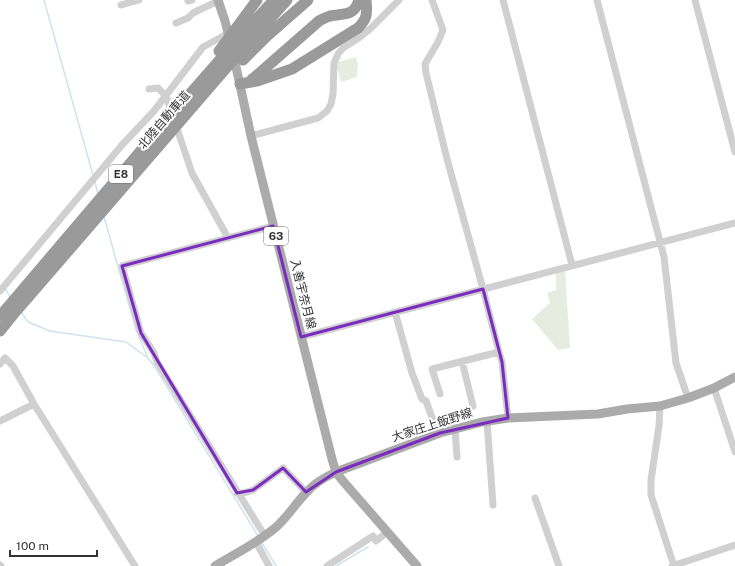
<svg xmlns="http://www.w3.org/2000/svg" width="735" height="566" viewBox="0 0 735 566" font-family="'Public Sans','Noto Sans JP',sans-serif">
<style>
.green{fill:#e6ecdf}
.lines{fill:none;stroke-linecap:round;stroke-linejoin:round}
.stream{stroke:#cfe2ee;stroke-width:1.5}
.minor{stroke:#d0d0d0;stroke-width:7}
.major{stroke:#ababab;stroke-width:9}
.highway{stroke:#9a9a9a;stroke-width:11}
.highway-bridge{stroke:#9a9a9a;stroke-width:11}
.marked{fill:none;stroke:#7b2cbf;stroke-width:3;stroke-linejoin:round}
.labels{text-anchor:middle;stroke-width:4;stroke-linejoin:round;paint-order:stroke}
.shield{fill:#fff;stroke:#707070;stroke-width:1}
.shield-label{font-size:11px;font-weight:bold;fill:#333}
.street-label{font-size:12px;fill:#333;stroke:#fff}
</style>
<rect width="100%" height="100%" fill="#fff"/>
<path class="green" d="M 356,57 L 358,65 L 357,77 L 341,82 L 337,67 L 338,62 Z
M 565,270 L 570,348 L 558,350 L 532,319 L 550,303 L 547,293 L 556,290 L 556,272 Z"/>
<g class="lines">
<path class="stream" d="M 44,0 L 93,175
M 95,182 L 98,194
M 104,217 L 136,330 L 148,358
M 5,288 L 10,297
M 21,312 L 28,322 L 50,331 L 126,342 L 148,358 L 155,367 L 258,536
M 262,543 L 276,566
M 336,566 L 368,547"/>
<path class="minor" d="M 432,0 L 443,30 L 438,42 L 425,64 L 426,73 L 447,159 L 483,289 L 499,352 L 502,362 L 508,418
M 503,0 L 572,265
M 597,0 L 664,257 L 676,363 L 688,398
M 695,0 L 735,152
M 188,1 L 192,0
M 121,5 L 139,0
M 176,23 L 188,18 L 193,13 L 199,10 L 218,1
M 149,89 L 158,88 L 166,96 L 192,173 L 228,238
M 251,136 L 318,118 L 327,111 L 331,104 L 333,94 L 334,63 L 338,54 L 343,48 L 360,37 L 370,29 L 399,0
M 0,291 L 122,145 L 154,111 L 203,47 L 229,33
M 395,312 L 412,373 L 422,399 L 426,401 L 438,434
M 301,337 L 735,223
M 462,361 L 473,406
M 0,364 L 5,358 L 13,366 L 34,404 L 135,566
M 714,388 L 735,452
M 440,394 L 432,369 L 499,352
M 660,406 L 659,426 L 651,480 L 651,495 L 674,566
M 0,421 L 34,404
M 487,421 L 493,505
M 455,429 L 457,457
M 237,493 L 244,493 L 253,490 L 283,468 L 306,492
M 535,498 L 559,566
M 265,536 L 157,362 L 154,353 L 141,333 L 122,266 L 273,226
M 256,542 L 269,566
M 0,565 L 1,566
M 327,566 L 373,536 L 376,541 L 387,532
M 672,566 L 735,545"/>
<path class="major" d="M 218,0 L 225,21 L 230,41
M 233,53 L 251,136 L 332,459 L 336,472 L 342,480 L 417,566
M 215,566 C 235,554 257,543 275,528 C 287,518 295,504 306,493 C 314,483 325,477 336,472 L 440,433 L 482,422 L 508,418 L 598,414 L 627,409 L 660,406 L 688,398 L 714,388 L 735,377"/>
<path class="highway" d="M 234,31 L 257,0
M 237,40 L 274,0
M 241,51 L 287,0
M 243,60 L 267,36 L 308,0
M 252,79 L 255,77 L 319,21 C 323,19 326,17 330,16 C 344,13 354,17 359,0
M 240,84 L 257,81 L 292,69 L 358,28 C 368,18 367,13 366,0
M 0,316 L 7,308
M 0,331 L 12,316"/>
<path class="highway-bridge" d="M 219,51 L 234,31
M 7,308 L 161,127 L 237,40
M 12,316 L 241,51"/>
</g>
<path class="marked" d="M 273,226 L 301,337 L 483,289 L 502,362 L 508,418 L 440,433 L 336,472 L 306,492 L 283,468 L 253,490 L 237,493 L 141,333 L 122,266 Z"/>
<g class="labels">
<g class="shield">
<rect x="109" y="165" width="24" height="18" rx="3"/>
<rect x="264" y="227" width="24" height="18" rx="3"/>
</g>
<g class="shield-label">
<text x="121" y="178">E8</text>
<text x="276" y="240">63</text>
</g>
<g class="street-label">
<text transform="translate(164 120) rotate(-49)" y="4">北陸自動車道</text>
<text transform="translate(303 294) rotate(76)" y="4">入善宇奈月線</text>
<text transform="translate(432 425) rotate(-18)" y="4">大家庄上飯野線</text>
</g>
</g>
<path d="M10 550v6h87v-6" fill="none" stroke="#333333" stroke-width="2"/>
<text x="16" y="550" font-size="12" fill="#333333" stroke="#ffffff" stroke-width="3" paint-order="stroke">100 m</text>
</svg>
